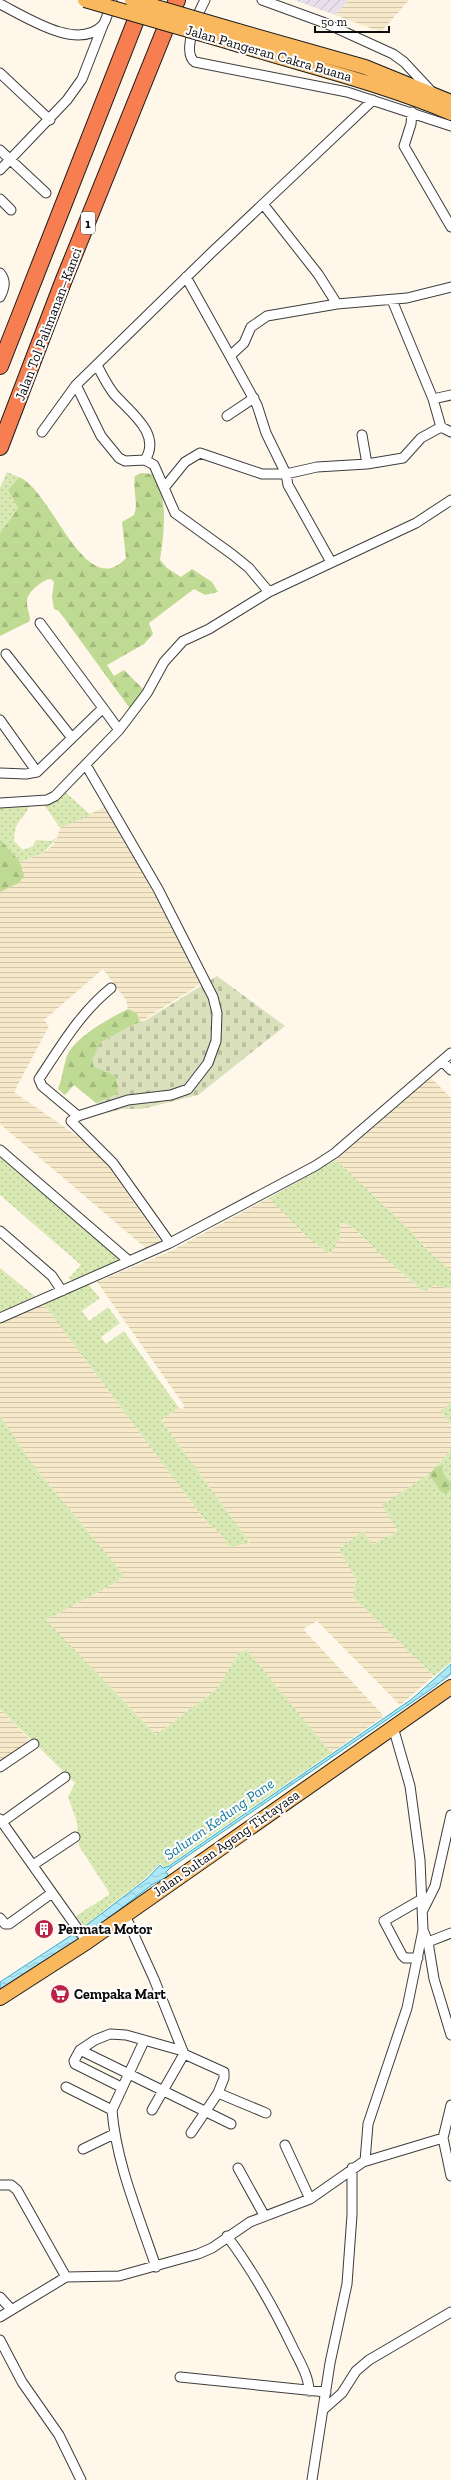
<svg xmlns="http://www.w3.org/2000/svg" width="451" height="2480" viewBox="0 0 451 2480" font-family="'Zilla Slab',serif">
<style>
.industrial{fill:url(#industrial-furrows)}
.farmland{fill:url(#farmland-rules)}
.grass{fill:url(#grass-dots)}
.forest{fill:url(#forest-firs)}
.cemetery{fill:url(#cemetery-stones)}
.water{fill:url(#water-waves);stroke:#34adcf}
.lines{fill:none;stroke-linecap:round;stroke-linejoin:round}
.minor-casing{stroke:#3e3e3e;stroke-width:11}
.primary-casing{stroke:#1c1c1c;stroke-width:16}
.motorway-casing{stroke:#1c1c1c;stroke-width:18}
.minor{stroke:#fff;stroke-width:9}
.primary{stroke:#fab85e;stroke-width:14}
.motorway{stroke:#f67e50;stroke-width:16}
.primary-bridge-casing{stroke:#1c1c1c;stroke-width:16;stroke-linecap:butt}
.primary-bridge{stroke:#fab85e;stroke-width:14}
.labels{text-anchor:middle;stroke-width:4;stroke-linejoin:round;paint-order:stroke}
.shield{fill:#fff;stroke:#545454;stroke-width:1}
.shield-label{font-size:13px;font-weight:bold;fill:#0b0b0b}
.street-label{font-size:14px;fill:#0b0b0b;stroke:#fff}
.poi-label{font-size:14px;font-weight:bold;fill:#0b0b0b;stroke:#fff;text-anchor:start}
.water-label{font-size:15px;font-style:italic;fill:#147a9d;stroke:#fff}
</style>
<defs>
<pattern id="industrial-furrows" width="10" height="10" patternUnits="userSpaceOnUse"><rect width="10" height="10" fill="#e7dfeb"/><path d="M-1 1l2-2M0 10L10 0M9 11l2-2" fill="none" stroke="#c5bec8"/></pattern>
<pattern id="farmland-rules" width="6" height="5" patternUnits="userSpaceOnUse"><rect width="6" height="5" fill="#f5e9ca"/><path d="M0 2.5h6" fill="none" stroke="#d1c6ac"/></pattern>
<pattern id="grass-dots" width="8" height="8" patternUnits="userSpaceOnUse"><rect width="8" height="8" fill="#d9e9b3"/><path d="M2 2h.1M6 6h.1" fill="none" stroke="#b9c699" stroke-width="1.8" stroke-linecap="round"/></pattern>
<pattern id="forest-firs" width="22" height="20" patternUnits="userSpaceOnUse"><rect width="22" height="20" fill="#bfda93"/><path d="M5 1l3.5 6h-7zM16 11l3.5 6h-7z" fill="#a3ba7d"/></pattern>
<pattern id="cemetery-stones" width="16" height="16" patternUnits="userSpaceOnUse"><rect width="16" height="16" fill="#dae0bc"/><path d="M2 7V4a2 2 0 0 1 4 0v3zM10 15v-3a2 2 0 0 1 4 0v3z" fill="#babfa0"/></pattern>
<pattern id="water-waves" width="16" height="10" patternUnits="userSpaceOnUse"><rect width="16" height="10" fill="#aee8f7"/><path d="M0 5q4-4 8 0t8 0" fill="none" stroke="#94c6d2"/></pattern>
</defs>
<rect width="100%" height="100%" fill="#fff7e9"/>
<path class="industrial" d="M 294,0 L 349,0 L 335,15 Z"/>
<path class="farmland" d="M 349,0 L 409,0 L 381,32 L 335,15 Z
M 107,806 L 202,983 L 140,1022 L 137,1013 L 128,1009 L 126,1000 L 103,969 L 44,1020 L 49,1026 L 14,1092 L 90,1145 L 105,1162 L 162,1243 L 148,1250 L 0,1124 L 0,892 L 19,883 L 23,872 L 20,862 L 43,853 L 51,847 L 57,838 L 60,828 Z
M 430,1077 L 451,1098 L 451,1271 L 427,1250 L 411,1231 L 336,1160 Z
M 269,1198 L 305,1235 L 316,1243 L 340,1237 L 340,1224 L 344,1222 L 357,1231 L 378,1252 L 422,1290 L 425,1291 L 435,1285 L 451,1289 L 451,1402 L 441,1411 L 451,1425 L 451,1449 L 432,1472 L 383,1505 L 398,1531 L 372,1545 L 363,1531 L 339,1549 L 356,1579 L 353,1597 L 434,1676 L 400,1705 L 317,1621 L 303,1629 L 384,1716 L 331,1753 L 247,1650 L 239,1652 L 217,1689 L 156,1735 L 46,1620 L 115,1583 L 124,1575 L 36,1469 L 0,1416 L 0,1322 L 43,1303 L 208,1524 L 219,1532 L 230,1547 L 250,1543 L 161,1420 L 179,1408 L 183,1409 L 184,1405 L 97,1282 L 171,1251 Z
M 0,1709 L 31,1741 L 0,1762 Z"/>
<path class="grass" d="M 7,472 L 19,477 L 8,490 L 18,508 L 0,533 L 0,488 Z
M 64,791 L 91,815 L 60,828 L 45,806 L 54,801 Z
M 30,805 C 22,823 15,818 14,841 L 23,850 L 33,846 L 36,840 L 51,841 L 57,838 L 43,853 L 20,862 L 0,839 L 0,807 Z
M 0,1156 L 124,1261 L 74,1282 L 69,1278 L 81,1265 L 0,1195 Z
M 336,1160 L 411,1231 L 427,1250 L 451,1271 L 451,1289 L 435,1285 L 425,1291 L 422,1290 L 378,1252 L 357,1231 L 344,1222 L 340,1224 L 340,1237 L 332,1253 L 328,1253 L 305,1235 L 269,1198 Z
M 0,1268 L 37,1298 L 0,1315 Z
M 88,1284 L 100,1298 L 82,1311 L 89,1321 L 108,1307 L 120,1323 L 101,1337 L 106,1344 L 124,1331 L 179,1408 L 161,1420 L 250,1543 L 230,1547 L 219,1532 L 208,1524 L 43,1303 Z
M 451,1402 L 451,1425 L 441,1411 Z
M 0,1416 L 36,1469 L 124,1575 L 115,1583 L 46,1620 L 156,1735 L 217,1689 L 239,1652 L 247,1650 L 331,1753 L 168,1865 L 164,1867 L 160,1863 L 147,1877 L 84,1926 L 76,1916 L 110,1894 L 79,1846 L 77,1822 L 68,1797 L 75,1783 L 0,1709 Z
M 451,1449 L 451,1483 L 444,1475 L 442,1468 L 437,1466 Z
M 429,1474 L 440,1491 L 446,1493 L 451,1490 L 451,1662 L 434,1676 L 353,1597 L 356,1579 L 339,1549 L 363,1531 L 372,1545 L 398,1531 L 382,1505 Z"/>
<path class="forest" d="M 141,473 L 153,474 C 169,496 164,533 160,560 L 167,568 L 181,577 L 192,569 L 212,582 L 218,592 L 205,595 L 194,589 L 149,623 L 153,634 L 144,644 L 107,665 L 114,676 L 124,670 L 143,689 L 131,710 L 59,611 L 54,609 L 52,597 L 54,582 L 51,579 C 43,579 26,593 27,602 C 27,609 30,614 30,621 L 0,636 L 0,533 L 18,508 L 8,490 L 19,477 C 52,490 85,603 126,558 L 122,522 L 134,515 C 139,502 132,490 135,476 Z
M 0,839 L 20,862 L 24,876 L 19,883 L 0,892 Z
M 128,1009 L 137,1013 L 140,1022 L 100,1043 L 105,1072 L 112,1072 C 118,1080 120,1085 116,1095 L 96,1103 L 74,1085 L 65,1095 L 58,1089 C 62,1079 63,1069 66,1059 C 72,1038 110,1018 128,1009 Z
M 437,1466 L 442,1467 L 444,1475 L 451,1483 L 451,1490 L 446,1494 L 440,1491 L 429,1474 Z"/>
<path class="cemetery" d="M 217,976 L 285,1026 L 198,1095 L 142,1109 L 122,1109 L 106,1113 L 96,1103 L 116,1095 C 124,1073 109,1074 94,1067 L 92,1060 L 100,1043 L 128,1027 L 146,1020 Z"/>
<path class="water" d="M 451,1664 L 451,1674 L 430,1690 L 170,1868 L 166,1872 L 169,1876 L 153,1884 L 89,1933 L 0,1991 L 0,1982 L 84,1927 L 148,1878 L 160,1865 L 163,1868 L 169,1866 L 412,1699 Z"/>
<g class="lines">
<g class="minor-casing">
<path id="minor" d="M 205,0 C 198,13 181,53 195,62 L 347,92 L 451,126
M 262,0 L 325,23 L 393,54 L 404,62 L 432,92
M 0,4 C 26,17 77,51 102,26 C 107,21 109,7 112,0
M 0,73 L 50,120
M 412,112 L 411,124 L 404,146 L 451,227
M 0,150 L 46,193
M 0,170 L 67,100 L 82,79 L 103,25
M 0,199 L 11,210
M 263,204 L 318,274 L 337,304
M 0,273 C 7,281 4,289 0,297
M 186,277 L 230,356
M 392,300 L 433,399 L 451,395
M 97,365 C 102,375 107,385 114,394 C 130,412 162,434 145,460
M 76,385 L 101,436 L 119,458 L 125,461 L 145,460 L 154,465 L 175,513 L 233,555 L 249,568 L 269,592
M 227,416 L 254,398
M 441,427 L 451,432
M 42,432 L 76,385 L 209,255 L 373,100
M 367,464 L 403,458 L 421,438 L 441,427 L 433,399
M 164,488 L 185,462 L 200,453 L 262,474 L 286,474 L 317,467 L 367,464 L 362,435
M 331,562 L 288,485 L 286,474 L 266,433 L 257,405 L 230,356 L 244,343 L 251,327 L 267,316 L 337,304 L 407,298 L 451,287
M 40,623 L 103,708
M 6,654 L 72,738
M 0,720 L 37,772
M 86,765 L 158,889 L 213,997 L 217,1013 L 216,1041 L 208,1063 L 188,1089 L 171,1095 L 128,1100 L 78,1116 L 71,1121 L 113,1163 L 170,1243
M 0,773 L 26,774 L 37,772 L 103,708 L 119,730
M 0,803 L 47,800 L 55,796 L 119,730 L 147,693 L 164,662 L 183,641 L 209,629 L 269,592 L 416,523 L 451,500
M 442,1061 L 451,1070
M 78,1116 L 42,1086 L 39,1079 C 61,1046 80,1013 111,988
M 0,1150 L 129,1261
M 0,1231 L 52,1276 L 62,1291
M 0,1318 L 170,1243 L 315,1166 L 335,1153 L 451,1053
M 393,1727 L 410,1786 L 420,1860 L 423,1930 L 428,1942 L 434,1979 L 451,2035
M 0,1767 L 34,1744
M 0,1819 L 2,1822 L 65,1777
M 0,1823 L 2,1822 L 87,1942
M 33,1865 L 75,1837
M 423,1910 L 435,1886 L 451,1815
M 125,1915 L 154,1979 L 184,2054 L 152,2110
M 0,1918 L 5,1924 L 9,1924 L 52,1893
M 428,1942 L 451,1933
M 418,1958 L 405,1958 L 402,1955 L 384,1921 L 422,1899
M 80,2050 L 231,2124
M 184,2054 L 224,2072 L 224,2078 L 218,2093
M 66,2087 L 112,2110 L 144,2041
M 121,2087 L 75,2064 L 74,2061 L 80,2050 L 95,2040 L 110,2034 L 126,2035 L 183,2051
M 112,2110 C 116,2163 139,2216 156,2267
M 191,2133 L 218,2093 L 266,2113
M 443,2138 L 451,2105
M 285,2145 L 310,2199
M 83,2149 L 114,2134
M 365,2161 L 368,2124 L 407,2008 L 423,1930
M 238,2168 L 264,2215
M 0,2185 L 11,2185 L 17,2190 L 66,2277
M 227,2236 C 254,2272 275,2310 294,2350 C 300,2362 309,2377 309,2391
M 0,2297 L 11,2309
M 0,2317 L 66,2277 L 119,2276 L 198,2254 L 212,2248 L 250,2222 L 310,2199 L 363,2162 L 443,2138 L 451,2176
M 0,2340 L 22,2382 L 59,2435 L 81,2480
M 180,2377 L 326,2392
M 324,2409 L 342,2393 L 356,2371 L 369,2360 L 451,2312
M 312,2480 L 330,2363 L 347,2284 L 352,2215 L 352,2168"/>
</g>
<g class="primary-casing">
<path id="primary" d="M 238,31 L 365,67 L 451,102
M 233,43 C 306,66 380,83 451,113
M 0,1998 L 87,1942 L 451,1687"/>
</g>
<g class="motorway-casing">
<path id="motorway" d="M 0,366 L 143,2
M 0,447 L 63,282 L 177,0"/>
</g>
<use href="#minor" class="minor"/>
<use href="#primary" class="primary"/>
<use href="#motorway" class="motorway"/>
<g class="primary-bridge-casing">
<path id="primary-bridge" d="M 85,0 L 233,43
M 132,0 L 238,31"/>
</g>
<use href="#primary-bridge" class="primary-bridge"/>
</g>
<defs>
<g id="building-disc" transform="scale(1)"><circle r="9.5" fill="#bc2245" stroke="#fff"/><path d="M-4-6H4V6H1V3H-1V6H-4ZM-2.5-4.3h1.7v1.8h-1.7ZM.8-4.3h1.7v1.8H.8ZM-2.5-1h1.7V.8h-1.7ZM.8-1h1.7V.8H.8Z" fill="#fff"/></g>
<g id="supermarket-disc" transform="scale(1)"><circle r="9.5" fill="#bc2245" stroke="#fff"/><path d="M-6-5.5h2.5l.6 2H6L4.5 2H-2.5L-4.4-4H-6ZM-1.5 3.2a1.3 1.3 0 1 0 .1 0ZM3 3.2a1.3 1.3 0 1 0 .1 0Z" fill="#fff"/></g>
</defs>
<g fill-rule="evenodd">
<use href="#building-disc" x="44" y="1929"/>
<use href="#supermarket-disc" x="60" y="1994"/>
</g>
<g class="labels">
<rect class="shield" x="81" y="212" width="14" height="22" rx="3"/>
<g class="shield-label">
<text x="88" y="228">1</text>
</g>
<g class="street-label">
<text transform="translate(269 53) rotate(16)" y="5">Jalan Pangeran Cakra Buana</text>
<text transform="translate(48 324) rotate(-69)" y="5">Jalan Tol Palimanan–Kanci</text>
<text transform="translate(226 1843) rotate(-35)" y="5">Jalan Sultan Ageng Tirtayasa</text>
</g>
<g class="poi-label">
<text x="58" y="1934">Permata Motor</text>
<text x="74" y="1999">Cempaka Mart</text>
</g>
<g class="water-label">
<text transform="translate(219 1819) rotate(-35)" y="5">Saluran Kedung Pane</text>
</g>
</g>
<path d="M315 26v6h74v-6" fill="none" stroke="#0b0b0b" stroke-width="2"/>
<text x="321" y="26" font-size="12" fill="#0b0b0b" stroke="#ffffff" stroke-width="3" paint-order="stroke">50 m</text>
</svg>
